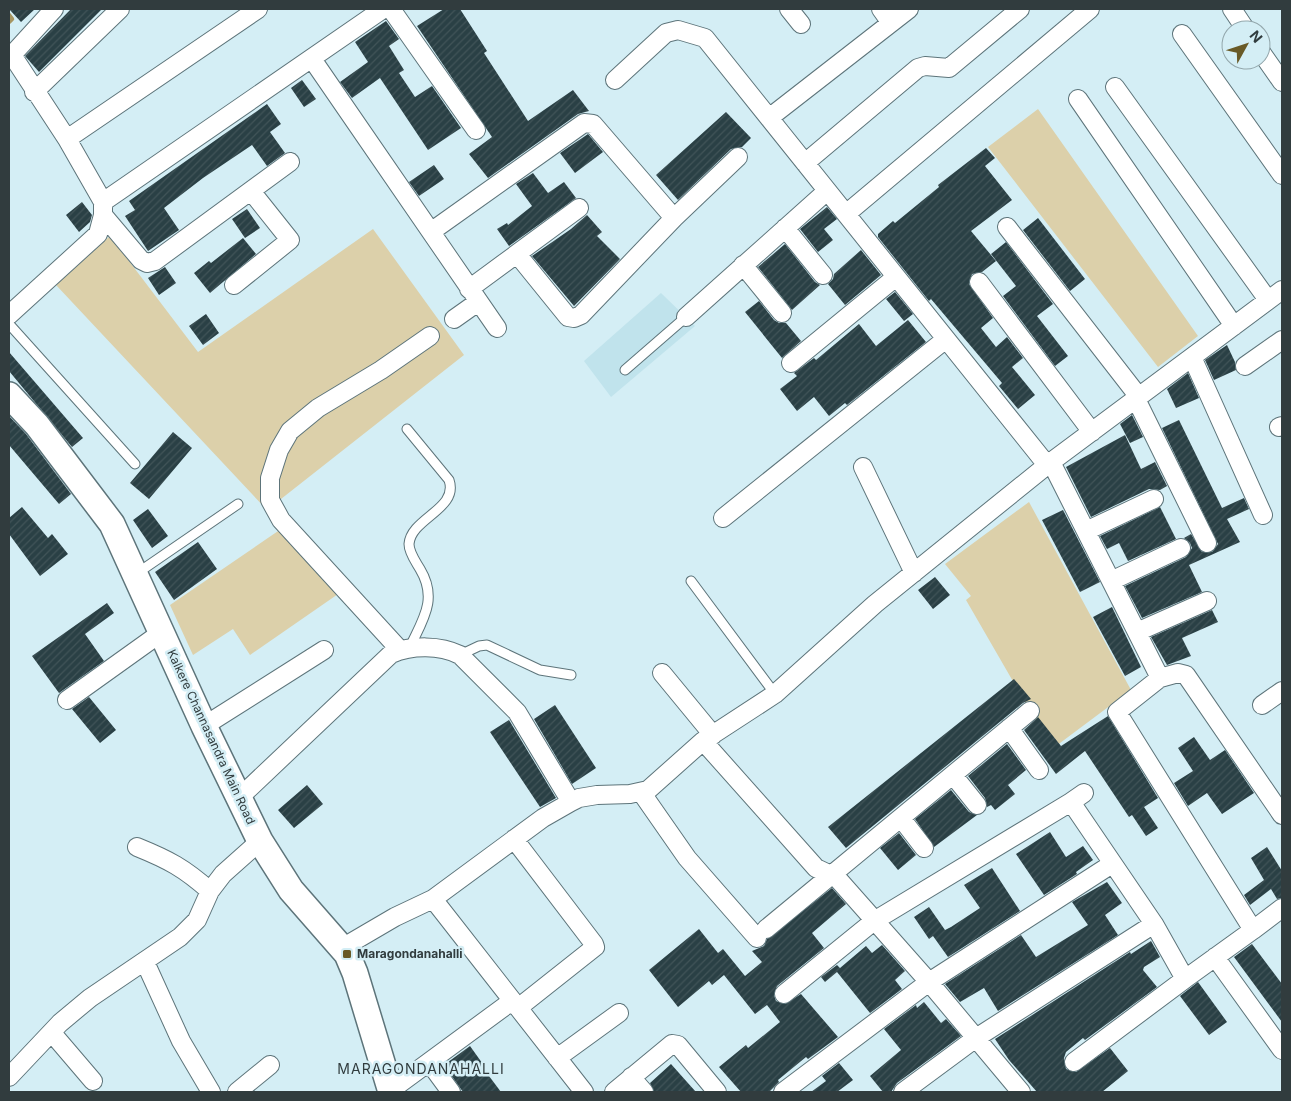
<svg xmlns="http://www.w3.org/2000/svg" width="1291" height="1101" viewBox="0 0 1291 1101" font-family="Inter,sans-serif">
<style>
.built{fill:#c0e3ec}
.grass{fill:#dcd0aa}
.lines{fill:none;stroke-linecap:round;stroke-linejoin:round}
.stream{stroke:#a69662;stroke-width:4.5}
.building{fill:url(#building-hatch)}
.service-casing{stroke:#5d747a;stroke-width:11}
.minor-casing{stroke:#5d747a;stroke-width:20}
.secondary-casing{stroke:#5d747a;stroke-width:28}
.service{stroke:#fff;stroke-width:9}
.minor{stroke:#fff;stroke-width:18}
.secondary{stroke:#fff;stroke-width:25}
.poi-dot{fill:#695a27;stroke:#d4eef5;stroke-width:2}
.labels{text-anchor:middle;stroke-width:5;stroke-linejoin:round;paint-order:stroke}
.street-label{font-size:12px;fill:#313c3e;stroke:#d4eef5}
.poi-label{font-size:12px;font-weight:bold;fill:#313c3e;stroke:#d4eef5;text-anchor:start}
.neighbourhood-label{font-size:14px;letter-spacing:1px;fill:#313c3e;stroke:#d4eef5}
</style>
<defs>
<pattern id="building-hatch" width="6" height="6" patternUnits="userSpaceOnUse" patternTransform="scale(1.25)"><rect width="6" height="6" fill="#2a4045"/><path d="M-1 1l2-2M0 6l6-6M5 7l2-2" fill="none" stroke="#415458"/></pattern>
</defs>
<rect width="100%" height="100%" fill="#d4eef5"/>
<path class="built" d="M 661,293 L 695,326 L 611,397 L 584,361 Z"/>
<path class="grass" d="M 1038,109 L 1198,336 L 1158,367 L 988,147 Z
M 373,229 L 464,355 L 267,510 L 56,285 L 110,236 L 198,352 Z
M 1029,502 L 1131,690 L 1052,749 L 966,600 L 971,596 L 945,564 Z
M 284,527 L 341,592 L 250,655 L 233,629 L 193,655 L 170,605 Z"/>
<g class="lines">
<path class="stream" d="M 9,15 L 12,19 L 9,22"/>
</g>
<path class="building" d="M 9,9 L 35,9 L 21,22 Z
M 71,9 L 102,9 L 39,72 L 25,56 Z
M 444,9 L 460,9 L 487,51 L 484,53 L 528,121 L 573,90 L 589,111 L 578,114 L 488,178 L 469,154 L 492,137 L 417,26 Z
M 386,21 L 399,39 L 389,46 L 404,70 L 399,73 L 415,97 L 432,86 L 461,128 L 428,150 L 380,78 L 352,98 L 340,82 L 368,62 L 355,42 Z
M 302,80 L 316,99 L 304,107 L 291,88 Z
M 267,104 L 281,124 L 270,132 L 285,153 L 267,166 L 252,145 L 203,178 L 164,208 L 179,230 L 148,251 L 125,216 L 135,210 L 129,201 Z
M 726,112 L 751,138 L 742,147 L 731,149 L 678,200 L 656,175 Z
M 588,134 L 603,152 L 575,173 L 560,153 Z
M 986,148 L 995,158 L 985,166 L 1012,200 L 971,231 L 996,261 L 982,272 L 972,274 L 969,284 L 993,318 L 981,328 L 996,347 L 1007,337 L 1023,358 L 1012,367 L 1035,395 L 1018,409 L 999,386 L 1002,383 L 931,299 L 929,301 L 878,237 L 878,234 L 893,221 L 895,223 L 939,187 L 938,185 Z
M 434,165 L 444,179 L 419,196 L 409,182 Z
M 533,173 L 548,193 L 564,182 L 576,198 L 509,246 L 497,229 L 507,223 L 508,225 L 532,206 L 516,184 Z
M 82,202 L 92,215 L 90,222 L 79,232 L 66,215 Z
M 827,207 L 837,219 L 824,229 L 833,240 L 818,252 L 800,229 Z
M 247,209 L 260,228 L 245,238 L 232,219 Z
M 587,215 L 602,232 L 597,236 L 620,259 L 574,306 L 532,256 L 571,229 Z
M 1038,218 L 1085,279 L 1070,291 L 1023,230 Z
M 243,238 L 256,254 L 210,293 L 194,273 L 209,261 L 211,263 Z
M 1006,242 L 1053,304 L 1037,316 L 1068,356 L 1055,366 L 1003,296 L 1016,286 L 991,254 Z
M 785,244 L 815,282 L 820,285 L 792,310 L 758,267 Z
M 861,250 L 881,275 L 845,305 L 828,284 L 833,279 L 834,274 Z
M 165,267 L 176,283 L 159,295 L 148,278 Z
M 895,292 L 913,314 L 904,321 L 886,299 Z
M 759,301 L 774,320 L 779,323 L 786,323 L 801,341 L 782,358 L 745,312 Z
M 206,314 L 219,333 L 203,345 L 189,326 Z
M 908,320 L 926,342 L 847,405 L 845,403 L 829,416 L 814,397 L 797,411 L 780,389 L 797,376 L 794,373 L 814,358 L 816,360 L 859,324 L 876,346 Z
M 1227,345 L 1235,362 L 1236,370 L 1214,380 L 1205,360 Z
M 9,352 L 83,438 L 72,447 L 9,371 Z
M 1188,373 L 1199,398 L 1176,408 L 1167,389 Z
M 1132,415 L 1143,437 L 1130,443 L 1120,424 Z
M 9,416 L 26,434 L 71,494 L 59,504 L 9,445 Z
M 1179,420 L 1222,508 L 1244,498 L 1249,509 L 1227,519 L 1240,542 L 1189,565 L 1202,592 L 1142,618 L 1125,586 L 1186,557 L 1192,548 L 1190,543 L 1184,538 L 1191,534 L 1202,552 L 1212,552 L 1218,544 L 1162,428 Z
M 173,432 L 192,448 L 149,499 L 130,483 Z
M 1125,435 L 1141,469 L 1155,462 L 1167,486 L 1160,490 L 1149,489 L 1091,517 L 1066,467 Z
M 22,507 L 48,538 L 52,534 L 68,554 L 40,576 L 9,534 L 9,518 Z
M 1160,507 L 1176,539 L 1128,561 L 1119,543 L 1107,549 L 1100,536 Z
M 148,509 L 168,536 L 152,548 L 133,520 Z
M 1063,510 L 1100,582 L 1080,592 L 1042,520 Z
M 198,542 L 217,569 L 174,600 L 155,572 Z
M 935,577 L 950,595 L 933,609 L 918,590 Z
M 107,603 L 114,613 L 85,634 L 104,661 L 59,693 L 32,656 Z
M 1112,607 L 1141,667 L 1125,676 L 1093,617 Z
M 1212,610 L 1218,622 L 1182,638 L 1191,656 L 1167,665 L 1151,637 Z
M 1014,679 L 1031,699 L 1023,703 L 846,848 L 828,827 Z
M 89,697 L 116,730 L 100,743 L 72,709 Z
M 555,705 L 596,768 L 572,784 L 534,719 Z
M 1108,716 L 1158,798 L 1144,807 L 1158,828 L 1146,836 L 1132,815 L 1129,817 L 1085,751 L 1056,774 L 1024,730 L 1038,717 L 1061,746 Z
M 509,720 L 556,798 L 540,807 L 490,732 Z
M 1194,737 L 1210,760 L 1225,750 L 1254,793 L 1222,814 L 1207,793 L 1188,806 L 1174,783 L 1193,771 L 1178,748 Z
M 1007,744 L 1026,770 L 1008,785 L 1015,794 L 995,810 L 991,805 L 987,807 L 985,798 L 968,776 Z
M 307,785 L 323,804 L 294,828 L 278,810 Z
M 951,790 L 969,812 L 977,815 L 934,847 L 915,819 Z
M 1050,832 L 1066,857 L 1083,846 L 1093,860 L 1076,872 L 1077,874 L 1044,895 L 1016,854 Z
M 899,833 L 916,855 L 898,870 L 880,848 Z
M 1267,847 L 1282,871 L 1282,898 L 1277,899 L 1271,889 L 1250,905 L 1244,895 L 1264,880 L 1251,858 Z
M 992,868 L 1020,911 L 948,957 L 933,936 L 929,939 L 914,917 L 929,907 L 945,930 L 951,927 L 980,908 L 964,885 Z
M 1107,882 L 1122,903 L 1105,915 L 1118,935 L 998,1011 L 984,988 L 960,1002 L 945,984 L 1021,935 L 1036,957 L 1088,925 L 1072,902 Z
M 832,888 L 846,904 L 812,933 L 824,948 L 777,986 L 774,995 L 776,1001 L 785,1004 L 801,994 L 838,1037 L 808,1059 L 806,1057 L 778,1080 L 779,1082 L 769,1092 L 741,1092 L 719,1067 L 746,1045 L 748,1048 L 780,1022 L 767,1005 L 755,1014 L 724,975 L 712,985 L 709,981 L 678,1007 L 649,970 L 699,929 L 718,953 L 723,949 L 745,976 L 762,962 L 752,951 L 764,946 L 767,939 Z
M 1151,941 L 1160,957 L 1144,967 L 1143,970 L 1157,987 L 1085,1040 L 1083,1038 L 1066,1052 L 1064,1058 L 1066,1069 L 1076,1072 L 1110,1048 L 1128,1071 L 1102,1092 L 1037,1092 L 1009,1060 L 995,1039 L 1130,952 L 1131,954 Z
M 1252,944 L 1282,984 L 1282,1022 L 1234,957 Z
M 882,945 L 905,971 L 895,980 L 902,989 L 870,1013 L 837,972 L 825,982 L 821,977 L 837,965 L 840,968 L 866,946 L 872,953 Z
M 1198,982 L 1227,1022 L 1209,1035 L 1180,996 Z
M 924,1002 L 941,1023 L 946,1019 L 961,1036 L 897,1083 L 891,1092 L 883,1092 L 870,1076 L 901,1050 L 884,1029 L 916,1005 L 917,1008 Z
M 470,1046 L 485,1067 L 483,1068 L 501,1092 L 463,1092 L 444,1065 Z
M 839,1063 L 853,1080 L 837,1092 L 811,1092 L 826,1081 L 822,1076 Z
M 671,1064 L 687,1082 L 696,1092 L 654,1092 L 650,1083 Z"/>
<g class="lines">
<g class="service-casing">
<path id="service" d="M 9,324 L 135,464
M 625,370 L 686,317
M 407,429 L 449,480 C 459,509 411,518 409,544 C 409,553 416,562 420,569 C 438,599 423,619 410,647
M 136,574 L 238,504
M 691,581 L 775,694
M 460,655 L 479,646 L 487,645 L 540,670 L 571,675"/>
</g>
<g class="minor-casing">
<path id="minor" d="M 391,9 L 476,130
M 789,9 L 801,24
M 881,9 L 891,23
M 1232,9 L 1246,30
M 1182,34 L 1282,175
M 1261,52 L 1282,82
M 312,59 L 497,328
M 615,80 L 666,33 L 678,30 L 705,38 L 1047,465
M 1115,87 L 1268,300
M 34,92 L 120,9
M 1078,99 L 1234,326
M 769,118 L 909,9
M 67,139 L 258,9
M 805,163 L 918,68 L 925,66 L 949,68 L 1020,9
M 103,202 L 383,9
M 846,214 L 1090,9
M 103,215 L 141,260 L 147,263 L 155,261 L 290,162
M 1007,227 L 1139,397
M 785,228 L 823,275
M 432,231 L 584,123 L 593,124 L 674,218
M 517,254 L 568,317 L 574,318 L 581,315 L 674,218 L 738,157
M 743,265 L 782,313
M 979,282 L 1092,432
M 234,285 L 290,240 L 251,191
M 469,289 L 579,208
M 9,315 L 98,234 L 103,215 L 103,202 L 67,139 L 12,55 L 54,9
M 686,317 L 827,191
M 454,319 L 478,302
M 1192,357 L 1263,515
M 791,363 L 896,277
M 1245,366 L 1282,340
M 1136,399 L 1207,543
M 1279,427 L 1282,426
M 1051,462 L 1282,290
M 863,467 L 914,573
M 723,518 L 946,339
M 1086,531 L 1154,499
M 1111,581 L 1181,548
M 1137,632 L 1207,601
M 400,650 L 281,520 L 270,500 L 270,478 L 279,450 L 290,431 L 318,408 L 381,370 L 430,336
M 662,673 L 713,735
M 1160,678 L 1178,673 L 1186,675 L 1282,815
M 67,700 L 162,632
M 1262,705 L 1282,691
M 204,726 L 324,650
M 1009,728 L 1039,770
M 703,741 L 816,868 L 837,878 L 929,982 L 1021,1092
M 953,775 L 977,805
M 641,792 L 687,858 L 757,938
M 240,797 L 391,654 C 412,645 440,645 460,655 L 517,712 L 571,802
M 901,818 L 924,848
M 514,839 L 594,944 L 595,947 L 518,1008
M 137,847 C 169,860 184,868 210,891
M 433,899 L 584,1092
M 766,929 L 1030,711
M 1253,930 L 1282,908
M 342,948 L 395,917 L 433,899 L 543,818 L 571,802 L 579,798 L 597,795 L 630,794 L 648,790 L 703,741 L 775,694 L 875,604 L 1051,462 L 1160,678 L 1117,712 L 1253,930 L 1185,979 L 1154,924 L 1071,802 L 1084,793
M 1215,957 L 1282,1050
M 145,962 L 181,1041 L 211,1092
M 784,994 L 874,921 L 1071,802
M 52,1033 L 93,1081
M 557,1058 L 619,1013
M 429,1062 L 451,1092
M 1074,1062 L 1185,979
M 9,1077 L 60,1023 L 90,998 L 180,937 L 197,920 L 210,891 L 223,874 L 260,841
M 631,1077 L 644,1092
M 391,1090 L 512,1001
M 237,1092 L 270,1065
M 614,1092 L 672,1044 L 678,1045 L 717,1092
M 783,1092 L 929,982 L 1112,864
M 903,1092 L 976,1038 L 1154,924"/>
</g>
<g class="secondary-casing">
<path id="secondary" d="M 9,395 L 37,425 L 112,524 L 204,726 L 260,841 L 291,890 L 347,954 L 355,973 L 391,1092"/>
</g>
<use href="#service" class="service"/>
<use href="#minor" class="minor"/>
<use href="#secondary" class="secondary"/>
</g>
<rect class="poi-dot" x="342" y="949" width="10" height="10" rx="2.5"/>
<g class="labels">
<g class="street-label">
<text transform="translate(211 737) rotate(65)" y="4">Kalkere Channasandra Main Road</text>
</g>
<g class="poi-label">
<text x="357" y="958">Maragondanahalli</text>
</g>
<g class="neighbourhood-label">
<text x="421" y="1074">MARAGONDANAHALLI</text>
</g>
</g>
<rect width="1291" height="1101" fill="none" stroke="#313c3e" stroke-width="20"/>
<g transform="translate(1246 45) rotate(50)"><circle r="24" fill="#d4eef5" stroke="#93a7ac"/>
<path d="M0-4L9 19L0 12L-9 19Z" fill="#695a27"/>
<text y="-8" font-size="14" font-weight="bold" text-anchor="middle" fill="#313c3e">N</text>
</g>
</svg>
